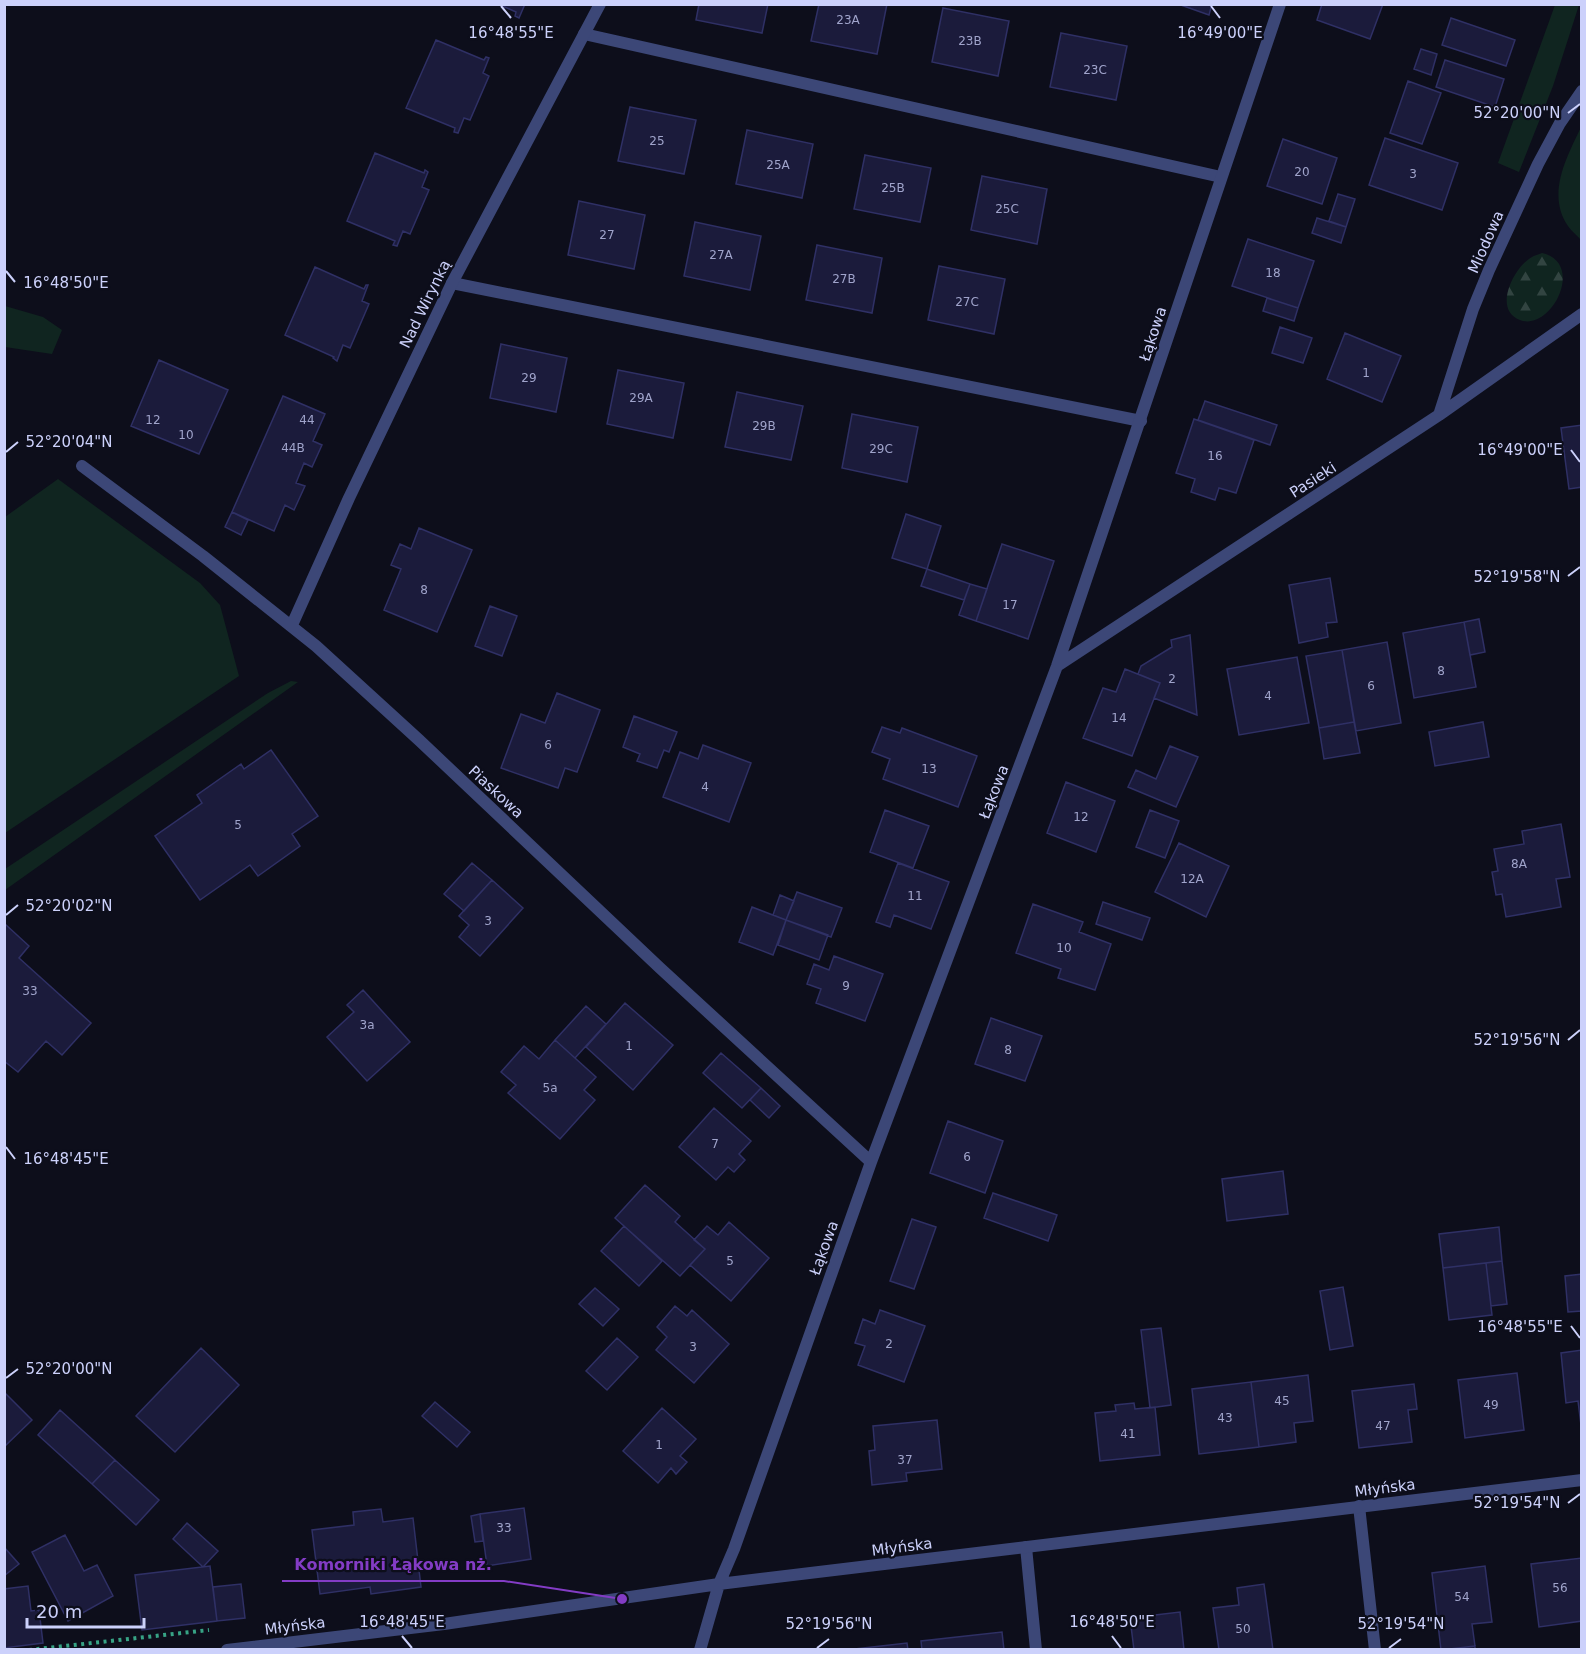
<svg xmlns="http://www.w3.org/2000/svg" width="1586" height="1654" viewBox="0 0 1586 1654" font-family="'DejaVu Sans',sans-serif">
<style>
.grass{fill:#102520}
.forest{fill:url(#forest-firs)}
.building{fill:#1b1b3b;stroke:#2f3065;stroke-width:1.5}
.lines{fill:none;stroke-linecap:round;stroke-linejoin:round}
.path{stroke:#37a385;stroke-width:4;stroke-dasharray:3 4.5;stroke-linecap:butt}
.service{stroke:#3c4777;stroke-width:12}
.minor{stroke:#3c4777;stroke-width:12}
.ticks{fill:none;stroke:#ccd1fb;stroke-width:2}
.labels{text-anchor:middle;stroke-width:4.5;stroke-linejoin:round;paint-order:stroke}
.number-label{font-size:12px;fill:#a0a4cb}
.street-label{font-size:15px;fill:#ccd1fb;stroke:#0d0e1b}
.ticks-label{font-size:15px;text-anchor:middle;fill:#ccd1fb;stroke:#0d0e1b;stroke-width:4.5;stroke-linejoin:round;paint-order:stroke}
.leader{fill:none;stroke:#833cc5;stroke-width:2}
.callout-dot{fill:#833cc5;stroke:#0d0e1b;stroke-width:2}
.callout-label{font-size:16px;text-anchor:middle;font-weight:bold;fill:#833cc5;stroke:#0d0e1b;stroke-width:4.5;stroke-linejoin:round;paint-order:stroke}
</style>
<defs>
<pattern id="forest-firs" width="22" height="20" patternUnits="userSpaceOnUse" patternTransform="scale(1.5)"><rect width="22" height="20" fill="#102520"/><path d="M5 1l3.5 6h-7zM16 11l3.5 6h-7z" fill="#324441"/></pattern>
</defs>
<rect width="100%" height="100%" fill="#0d0e1b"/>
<path class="grass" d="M 1555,5 L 1579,5 L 1553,86 L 1519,172 L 1498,163 Z
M 1581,127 L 1581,240 C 1577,235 1571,231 1568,226 C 1546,194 1567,157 1581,127 Z
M 5,306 L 43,317 L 62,330 L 52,354 L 5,347 Z
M 58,479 L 200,583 L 220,605 L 239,676 L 5,833 L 5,517 Z
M 291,681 L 298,682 L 5,890 L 5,869 L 268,693 Z"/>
<path class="forest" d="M 1542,253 C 1586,263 1551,332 1520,320 C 1493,310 1513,270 1529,259 C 1532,256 1538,255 1542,253 Z"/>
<path class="building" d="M 498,4 L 525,4 L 519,18 L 515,16 L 516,12 Z
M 699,4 L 768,4 L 762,33 L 696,20 Z
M 819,4 L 887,4 L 877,54 L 811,41 Z
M 1178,4 L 1212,4 L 1209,15 Z
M 1322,4 L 1383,4 L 1370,39 L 1317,20 Z
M 943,8 L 1009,21 L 998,76 L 932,62 Z
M 1451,18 L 1515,40 L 1506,66 L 1442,45 Z
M 1061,33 L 1127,46 L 1116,100 L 1050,87 Z
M 436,40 L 484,60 L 486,57 L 489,58 L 483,73 L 489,76 L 470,120 L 464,118 L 458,133 L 454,132 L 455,128 L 406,108 Z
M 1421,49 L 1437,54 L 1431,75 L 1414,69 Z
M 1445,60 L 1504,79 L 1495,107 L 1436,87 Z
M 1408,81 L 1441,93 L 1422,144 L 1390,133 Z
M 630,107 L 696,120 L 684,174 L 618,161 Z
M 747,130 L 813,144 L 802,198 L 736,184 Z
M 1385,138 L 1458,163 L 1442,210 L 1369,185 Z
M 1283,139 L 1337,158 L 1322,204 L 1267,186 Z
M 375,153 L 424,173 L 425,170 L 428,172 L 422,187 L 429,190 L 410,234 L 403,231 L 397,246 L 393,245 L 395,241 L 347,221 Z
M 865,155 L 931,168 L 920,222 L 854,209 Z
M 982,176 L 1047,189 L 1037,244 L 971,230 Z
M 1338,194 L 1355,199 L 1346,227 L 1329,221 Z
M 579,201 L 645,215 L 634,269 L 568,255 Z
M 1317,218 L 1346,227 L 1341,243 L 1312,233 Z
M 695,222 L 761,236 L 750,290 L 684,276 Z
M 1248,239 L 1314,261 L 1298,308 L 1232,286 Z
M 817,245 L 882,258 L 872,313 L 806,300 Z
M 939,266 L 1005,279 L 994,334 L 928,320 Z
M 315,267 L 364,289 L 366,285 L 368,285 L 362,301 L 369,304 L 350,348 L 343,345 L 337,361 L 333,358 L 334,357 L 285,335 Z
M 1267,298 L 1298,308 L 1294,321 L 1263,311 Z
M 1280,327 L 1312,338 L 1303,363 L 1272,353 Z
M 1345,333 L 1401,356 L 1382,402 L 1327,379 Z
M 501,344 L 567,358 L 556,412 L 490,398 Z
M 159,360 L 228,390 L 199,454 L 131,426 Z
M 618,370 L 684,383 L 673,438 L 607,424 Z
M 737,392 L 803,406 L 791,460 L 725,447 Z
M 283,396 L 325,414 L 313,441 L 322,445 L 312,467 L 304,463 L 296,483 L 305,486 L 294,510 L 285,505 L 274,531 L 232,512 Z
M 1205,401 L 1277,425 L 1270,445 L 1198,420 Z
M 852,414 L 918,427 L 907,482 L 842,468 Z
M 1194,419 L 1254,440 L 1236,493 L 1219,488 L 1215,500 L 1191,492 L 1195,479 L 1176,473 Z
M 1582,425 L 1582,487 L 1569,489 L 1561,428 Z
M 232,512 L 248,520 L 241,535 L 225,527 Z
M 906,514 L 941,526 L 927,569 L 892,558 Z
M 419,528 L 472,550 L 437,632 L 384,610 L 401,569 L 391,565 L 400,544 L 411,549 Z
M 1002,544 L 1054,561 L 1028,639 L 976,621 Z
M 927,569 L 970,584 L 964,600 L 921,586 Z
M 1330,578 L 1337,622 L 1326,623 L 1328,637 L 1299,643 L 1289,585 Z
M 970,584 L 987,589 L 976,621 L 959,615 Z
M 490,606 L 517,616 L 502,656 L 475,646 Z
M 1479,619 L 1485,652 L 1470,655 L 1464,622 Z
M 1464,622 L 1476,687 L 1414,698 L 1403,633 Z
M 1190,635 L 1197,715 L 1154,698 L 1160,683 L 1138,674 L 1141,666 L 1172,647 L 1171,640 Z
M 1387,642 L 1401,723 L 1356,731 L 1342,650 Z
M 1342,650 L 1354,722 L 1319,728 L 1306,656 Z
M 1297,657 L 1309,723 L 1239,735 L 1227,669 Z
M 1125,669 L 1160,683 L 1132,756 L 1083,738 L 1103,688 L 1116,692 Z
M 557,693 L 600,710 L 577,772 L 565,768 L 558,788 L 501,768 L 521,714 L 545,723 Z
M 634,716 L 677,732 L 669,752 L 664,750 L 657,768 L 637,761 L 640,754 L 623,747 Z
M 1354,722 L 1360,753 L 1324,759 L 1319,728 Z
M 1483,722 L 1489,757 L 1435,766 L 1429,732 Z
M 882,727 L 900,733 L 902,728 L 977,756 L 958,807 L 883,779 L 890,759 L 872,752 Z
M 703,745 L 751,763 L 729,822 L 663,797 L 680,752 L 698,759 Z
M 1170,746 L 1198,757 L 1176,807 L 1128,787 L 1136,770 L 1156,779 Z
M 271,750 L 318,816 L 292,834 L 300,846 L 258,876 L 250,865 L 200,900 L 155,836 L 202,803 L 197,795 L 241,764 L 244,769 Z
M 1066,782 L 1115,801 L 1096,852 L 1047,833 Z
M 885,810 L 929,826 L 913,868 L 870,852 Z
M 1150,810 L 1179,821 L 1165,858 L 1136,847 Z
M 1561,824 L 1570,877 L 1556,879 L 1561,907 L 1506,917 L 1502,894 L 1496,895 L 1492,872 L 1498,871 L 1494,849 L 1524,844 L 1522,831 Z
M 1179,843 L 1229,866 L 1206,917 L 1155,892 Z
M 472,863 L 492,880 L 464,911 L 444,894 Z
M 898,863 L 949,882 L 931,929 L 894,915 L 890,927 L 876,922 Z
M 492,880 L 523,908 L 480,956 L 459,937 L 469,925 L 459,916 Z
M 797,892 L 842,908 L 831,937 L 786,920 Z
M 780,895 L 794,901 L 786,920 L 773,915 Z
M 1103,902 L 1150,918 L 1142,940 L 1096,924 Z
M 1033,904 L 1083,922 L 1079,932 L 1111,944 L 1095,990 L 1058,978 L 1061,969 L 1016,953 Z
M 752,907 L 786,920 L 773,955 L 739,942 Z
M 786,920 L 828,935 L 819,960 L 778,945 Z
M 5,924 L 29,946 L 19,958 L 91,1023 L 62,1055 L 46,1041 L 18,1072 L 4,1061 Z
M 834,956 L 883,974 L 865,1021 L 816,1003 L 821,989 L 807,984 L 814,964 L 829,970 Z
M 363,990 L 410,1042 L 367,1081 L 327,1037 L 354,1012 L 347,1005 Z
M 625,1003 L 673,1045 L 633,1090 L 586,1047 Z
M 586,1006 L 606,1024 L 575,1058 L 555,1040 Z
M 991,1018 L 1042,1036 L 1025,1081 L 975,1064 Z
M 555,1040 L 596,1077 L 584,1090 L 595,1100 L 560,1139 L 508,1093 L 516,1085 L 501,1072 L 524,1046 L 539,1059 Z
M 721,1053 L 761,1088 L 742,1108 L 703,1073 Z
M 761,1088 L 780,1106 L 769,1118 L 750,1100 Z
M 714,1108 L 751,1141 L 739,1154 L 745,1160 L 734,1172 L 728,1167 L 716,1180 L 679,1147 Z
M 948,1121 L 1003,1141 L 985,1193 L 930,1173 Z
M 1283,1171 L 1288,1214 L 1227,1221 L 1222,1179 Z
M 645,1185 L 680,1216 L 675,1222 L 705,1249 L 680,1276 L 615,1218 Z
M 993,1193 L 1057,1215 L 1048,1241 L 984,1218 Z
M 912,1219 L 936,1227 L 914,1289 L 890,1281 Z
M 729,1222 L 769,1258 L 731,1301 L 690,1265 L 705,1249 L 694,1240 L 707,1226 L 718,1235 Z
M 624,1226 L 662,1261 L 639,1286 L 601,1251 Z
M 1499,1227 L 1502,1261 L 1443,1268 L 1439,1234 Z
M 1502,1261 L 1507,1304 L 1491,1306 L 1486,1263 Z
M 1486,1263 L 1492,1315 L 1449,1320 L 1443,1268 Z
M 1582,1274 L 1582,1311 L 1568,1312 L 1565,1276 Z
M 1343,1287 L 1353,1346 L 1330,1350 L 1320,1291 Z
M 595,1288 L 619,1309 L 603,1326 L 579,1304 Z
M 675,1306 L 687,1316 L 692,1310 L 729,1344 L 694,1383 L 656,1350 L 667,1337 L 657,1327 Z
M 880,1310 L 925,1326 L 904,1382 L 858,1365 L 865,1346 L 855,1343 L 863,1319 L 875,1324 Z
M 1161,1328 L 1171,1405 L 1150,1408 L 1141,1330 Z
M 617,1338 L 638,1357 L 607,1390 L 586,1371 Z
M 201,1348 L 239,1385 L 175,1452 L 136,1416 Z
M 1582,1350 L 1582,1425 L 1581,1425 L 1578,1401 L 1566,1403 L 1561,1353 Z
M 1517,1373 L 1524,1430 L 1465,1438 L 1458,1380 Z
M 1308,1375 L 1313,1421 L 1294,1423 L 1296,1442 L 1259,1447 L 1251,1382 Z
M 1251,1382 L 1259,1447 L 1199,1454 L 1192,1389 Z
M 1414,1384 L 1417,1409 L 1408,1410 L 1412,1442 L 1359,1448 L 1352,1391 Z
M 4,1392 L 32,1420 L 4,1447 Z
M 435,1402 L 470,1432 L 457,1447 L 422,1416 Z
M 1134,1403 L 1135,1409 L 1155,1407 L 1160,1455 L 1100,1461 L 1095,1413 L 1116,1411 L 1115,1405 Z
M 662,1408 L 696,1439 L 680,1456 L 687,1462 L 676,1474 L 671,1468 L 658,1483 L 623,1451 Z
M 60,1410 L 115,1460 L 92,1484 L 38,1435 Z
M 937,1420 L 942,1469 L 906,1473 L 907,1481 L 872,1485 L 869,1451 L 875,1450 L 873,1426 Z
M 115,1460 L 159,1500 L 136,1525 L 92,1484 Z
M 524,1508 L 531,1559 L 487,1566 L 480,1514 Z
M 381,1509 L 383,1522 L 413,1518 L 421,1587 L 371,1594 L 370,1587 L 320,1594 L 312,1530 L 354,1525 L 353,1512 Z
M 480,1514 L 483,1541 L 475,1542 L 471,1516 Z
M 187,1523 L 218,1551 L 203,1567 L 173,1539 Z
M 65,1535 L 84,1571 L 97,1565 L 113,1596 L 68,1621 L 32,1552 Z
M 4,1547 L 19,1564 L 4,1576 Z
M 1582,1558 L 1582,1621 L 1539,1627 L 1531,1564 Z
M 210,1566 L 217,1621 L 142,1630 L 135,1575 Z
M 1485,1566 L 1492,1622 L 1472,1624 L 1475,1646 L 1441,1650 L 1432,1573 Z
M 241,1584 L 245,1618 L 217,1621 L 213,1587 Z
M 1264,1584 L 1273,1650 L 1219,1650 L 1213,1608 L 1239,1605 L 1237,1588 Z
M 28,1586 L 31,1611 L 39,1610 L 43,1643 L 4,1648 L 4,1589 Z
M 1180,1612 L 1184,1650 L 1134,1650 L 1130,1618 Z
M 1002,1632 L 1004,1650 L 922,1650 L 921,1641 Z
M 907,1643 L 908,1650 L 855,1650 L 855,1649 Z
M 1475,1646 L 1475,1650 L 1443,1650 Z"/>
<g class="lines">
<path class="path" d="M 29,1650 L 209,1630"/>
<path class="service" d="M 584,34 L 1221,177
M 452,283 L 1141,421
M 1359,1506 L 1375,1650
M 1026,1547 L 1036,1650"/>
<path class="minor" d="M 1439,415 L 1473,309 L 1489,270 L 1538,164 L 1560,123 L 1582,91
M 82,466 L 203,556 L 316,646 L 419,740 L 660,968 L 871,1162
M 292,625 L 349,498 L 452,283 L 600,4
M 1057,666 L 1439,415 L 1582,314
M 227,1650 L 444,1624 L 719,1584 L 1582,1480
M 700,1650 L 719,1584 L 734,1549 L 871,1162 L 1057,666 L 1280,4"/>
</g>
<path class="ticks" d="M 501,6 L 511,18M 1211,6 L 1220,18M 1568,113 L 1580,104M 6,271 L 15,282M 1571,450 L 1580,462M 6,452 L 18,442M 1568,576 L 1580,567M 6,915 L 18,905M 1568,1040 L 1580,1030M 6,1147 L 15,1159M 1571,1326 L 1580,1338M 6,1378 L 18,1369M 1568,1503 L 1580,1494M 402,1636 L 412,1648M 1112,1636 L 1121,1648M 817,1648 L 829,1639M 1389,1648 L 1401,1639"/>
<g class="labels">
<g class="number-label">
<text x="848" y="24">23A</text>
<text x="970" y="45">23B</text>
<text x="1095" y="74">23C</text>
<text x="657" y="145">25</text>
<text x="778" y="169">25A</text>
<text x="1302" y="176">20</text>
<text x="1413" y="178">3</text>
<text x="893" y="192">25B</text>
<text x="1007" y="213">25C</text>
<text x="607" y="239">27</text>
<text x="721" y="259">27A</text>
<text x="1273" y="277">18</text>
<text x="844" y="283">27B</text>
<text x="967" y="306">27C</text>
<text x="1366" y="377">1</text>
<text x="529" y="382">29</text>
<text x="641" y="402">29A</text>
<text x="153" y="424">12</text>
<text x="307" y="424">44</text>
<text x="764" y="430">29B</text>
<text x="186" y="439">10</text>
<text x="293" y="452">44B</text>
<text x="881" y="453">29C</text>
<text x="1215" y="460">16</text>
<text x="424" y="594">8</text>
<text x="1010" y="609">17</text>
<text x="1441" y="675">8</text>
<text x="1172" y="683">2</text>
<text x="1371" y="690">6</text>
<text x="1268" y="700">4</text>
<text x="1119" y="722">14</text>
<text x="548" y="749">6</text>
<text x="929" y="773">13</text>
<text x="705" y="791">4</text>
<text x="1081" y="821">12</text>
<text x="238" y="829">5</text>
<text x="1519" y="868">8A</text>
<text x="1192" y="883">12A</text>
<text x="915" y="900">11</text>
<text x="488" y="925">3</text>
<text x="1064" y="952">10</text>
<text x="846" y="990">9</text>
<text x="30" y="995">33</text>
<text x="367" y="1029">3a</text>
<text x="629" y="1050">1</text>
<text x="1008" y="1054">8</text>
<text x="550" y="1092">5a</text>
<text x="715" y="1148">7</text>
<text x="967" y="1161">6</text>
<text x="730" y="1265">5</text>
<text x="889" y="1348">2</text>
<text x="693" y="1351">3</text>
<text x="1282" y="1405">45</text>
<text x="1491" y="1409">49</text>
<text x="1225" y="1422">43</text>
<text x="1383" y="1430">47</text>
<text x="1128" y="1438">41</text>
<text x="659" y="1449">1</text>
<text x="905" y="1464">37</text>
<text x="504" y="1532">33</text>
<text x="1560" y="1592">56</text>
<text x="1462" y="1601">54</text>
<text x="1243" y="1633">50</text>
</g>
<g class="street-label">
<text transform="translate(1486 242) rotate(-66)" y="5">Miodowa</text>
<text transform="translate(425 304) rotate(-64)" y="5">Nad Wirynką</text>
<text transform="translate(1153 334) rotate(-72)" y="5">Łąkowa</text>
<text transform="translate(1313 480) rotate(-33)" y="5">Pasieki</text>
<text transform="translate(496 792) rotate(43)" y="5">Piaskowa</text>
<text transform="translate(994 792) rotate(-69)" y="5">Łąkowa</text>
<text transform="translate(824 1248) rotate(-70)" y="5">Łąkowa</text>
<text transform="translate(1385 1488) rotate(-7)" y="5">Młyńska</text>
<text transform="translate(902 1547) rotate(-7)" y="5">Młyńska</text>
<text transform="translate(295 1626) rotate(-7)" y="5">Młyńska</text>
</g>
</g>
<g class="ticks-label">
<text x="511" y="38">16°48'55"E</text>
<text x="1220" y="38">16°49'00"E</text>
<text x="1517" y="118">52°20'00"N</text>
<text x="66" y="288">16°48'50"E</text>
<text x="69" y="447">52°20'04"N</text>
<text x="1520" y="455">16°49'00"E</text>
<text x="1517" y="582">52°19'58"N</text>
<text x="69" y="911">52°20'02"N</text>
<text x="1517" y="1045">52°19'56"N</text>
<text x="66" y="1164">16°48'45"E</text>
<text x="1520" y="1332">16°48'55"E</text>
<text x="69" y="1374">52°20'00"N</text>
<text x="1517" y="1508">52°19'54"N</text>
<text x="402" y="1627">16°48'45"E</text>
<text x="1112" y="1627">16°48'50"E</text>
<text x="829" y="1629">52°19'56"N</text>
<text x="1401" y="1629">52°19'54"N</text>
</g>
<path class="leader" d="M622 1599L504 1581H282"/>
<circle class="callout-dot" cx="622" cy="1599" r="6"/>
<g class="callout-label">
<text x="393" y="1570">Komorniki Łąkowa nż.</text>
</g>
<rect width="1586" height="1654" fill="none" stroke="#ccd1fb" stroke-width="12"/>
<path d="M27 1618v9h117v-9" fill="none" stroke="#ccd1fb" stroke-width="3"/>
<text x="36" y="1618" font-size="18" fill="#ccd1fb" stroke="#0d0e1b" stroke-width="4.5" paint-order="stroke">20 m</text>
</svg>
